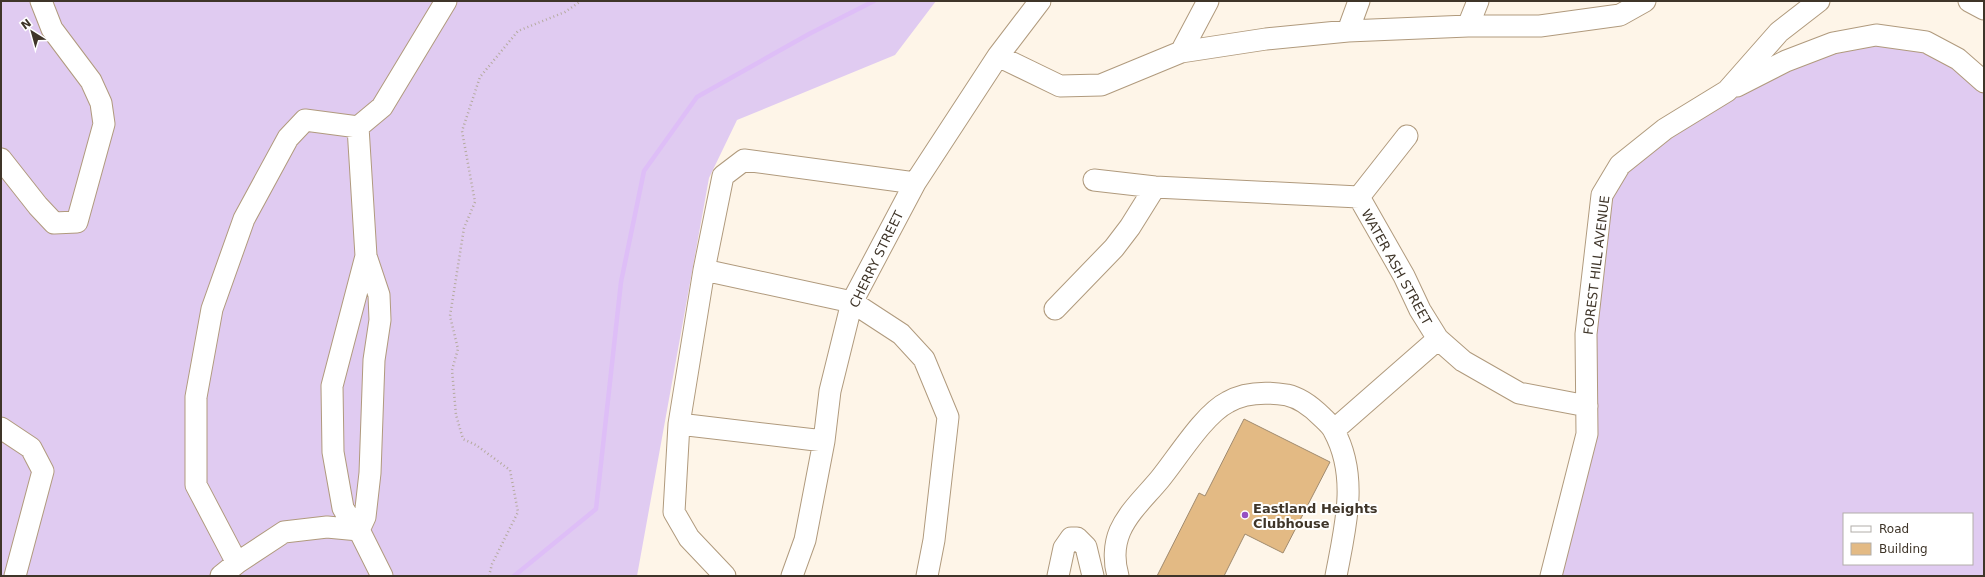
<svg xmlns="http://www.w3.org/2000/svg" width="1985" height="577" viewBox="0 0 1985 577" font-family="'DejaVu Sans',sans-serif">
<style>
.grass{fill:#e0cbf1;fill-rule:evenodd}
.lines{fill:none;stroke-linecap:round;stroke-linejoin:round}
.stream{stroke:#debef7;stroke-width:4.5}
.building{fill:#e3ba84;stroke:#a08a6e}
.minor-casing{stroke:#b09a7d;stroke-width:23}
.path{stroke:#b4aa9e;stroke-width:2.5;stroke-dasharray:1 3;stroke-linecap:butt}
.minor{stroke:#fff;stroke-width:21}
.poi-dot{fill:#964fc3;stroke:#fff;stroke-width:1.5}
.labels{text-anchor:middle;stroke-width:4;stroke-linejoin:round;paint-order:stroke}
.street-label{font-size:13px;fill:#3f3529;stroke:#fff}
.poi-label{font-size:13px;font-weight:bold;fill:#3f3529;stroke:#fff;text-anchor:start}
</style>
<rect width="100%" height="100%" fill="#fef5e8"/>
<path class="grass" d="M 1,1 L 936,1 L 895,55 L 737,120 L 709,178 L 637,576 L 1,576 Z
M 1926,42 L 1984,82 L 1984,576 L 1551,576 L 1587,434 L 1602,195 L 1665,129 L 1833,43 ZM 1844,514 L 1972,514 L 1972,564 L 1844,564 Z"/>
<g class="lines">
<path class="stream" d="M 514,576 L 596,509 L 621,282 L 644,171 L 697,97 L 809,34 L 874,1"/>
</g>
<path class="building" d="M 1244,419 L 1330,462 L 1283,553 L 1245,534 L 1224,576 L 1157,576 L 1199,493 L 1205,496 Z"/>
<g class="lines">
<g class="minor-casing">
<path id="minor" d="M 1969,1 L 1984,9
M 1468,26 L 1478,1
M 1348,31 L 1359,1
M 1181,52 L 1208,1
M 998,56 L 1060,86 L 1101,85 L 1181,52 L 1266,39 L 1348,31 L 1468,26 L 1540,26 L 1620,15 L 1645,1
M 1737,86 L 1786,61 L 1833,43 L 1876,35 L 1926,42 L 1958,59 L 1984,82
M 1,159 L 38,206 L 54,223 L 77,222 L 104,124 L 101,103 L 91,81 L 52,29 L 41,1
M 1094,180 L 1155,187 L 1359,197
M 1359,197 L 1404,276 L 1420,310 L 1438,339 L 1463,361 L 1519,393 L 1587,406
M 1359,197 L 1407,136
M 366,256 L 332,386 L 333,452 L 343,508 L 350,520 L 359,530 L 382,576
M 704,270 L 852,302 L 901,334 L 924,359 L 948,417 L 934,540 L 927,576
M 1055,309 L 1114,248 L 1130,227 L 1155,187
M 679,424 L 824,441
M 1,428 L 31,448 L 43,471 L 15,576
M 1334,430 L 1438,339
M 359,530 L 365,517 L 370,473 L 374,360 L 380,320 L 379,295 L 366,256 L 358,127 L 382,107 L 446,1
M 237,563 L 196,485 L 196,397 L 212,309 L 244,219 L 288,138 L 305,120 L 358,127
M 221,576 L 237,563 L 284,532 L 327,527 L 359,530
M 725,576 L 689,538 L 674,512 L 679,424 L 704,270 L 723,176 L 744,160 L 915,183
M 792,576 L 805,540 L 824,441 L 830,391 L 852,302 L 915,183 L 998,56 L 1040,1
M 1058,576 L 1064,548 L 1071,538 L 1077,538 L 1086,547 L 1093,576
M 1118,576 C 1114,562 1114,545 1120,531 C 1129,511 1146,496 1160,479 C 1178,457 1204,414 1228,402 C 1245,392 1268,392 1287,395 C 1301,398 1312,407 1322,417 C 1326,421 1332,426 1334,431 C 1359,477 1345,528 1336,576
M 1551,576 L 1587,434 L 1586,334 L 1602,195 L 1620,165 L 1665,129 L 1727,91 L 1779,32 L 1819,1"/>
</g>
<path class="path" d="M 489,576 L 492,564 L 518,512 L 510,470 L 476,445 L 463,439 L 456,415 L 452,370 L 458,349 L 450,316 L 464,228 L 475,202 L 462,131 L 480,77 L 518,31 L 565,12 L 581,1"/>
<use href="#minor" class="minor"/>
</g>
<circle class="poi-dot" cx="1245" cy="515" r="4"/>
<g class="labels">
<g class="street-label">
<text transform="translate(876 259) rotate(-64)" y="5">CHERRY STREET</text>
<text transform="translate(1596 265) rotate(-83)" y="5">FOREST HILL AVENUE</text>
<text transform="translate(1397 267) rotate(61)" y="5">WATER ASH STREET</text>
</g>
<g class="poi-label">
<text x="1253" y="513">Eastland Heights<tspan x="1253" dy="15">Clubhouse</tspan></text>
</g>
</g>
<rect width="1985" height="577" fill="none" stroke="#3f3529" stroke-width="4"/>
<rect x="1843" y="513" width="130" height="52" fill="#ffffff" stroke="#b2aea9"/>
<rect x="1851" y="526" width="20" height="6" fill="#ffffff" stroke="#b2aea9"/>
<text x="1879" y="533" font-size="12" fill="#3f3529">Road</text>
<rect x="1851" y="543" width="20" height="12" fill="#e3ba84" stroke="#b2aea9"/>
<text x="1879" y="553" font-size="12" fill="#3f3529">Building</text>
<g transform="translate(32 32) rotate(323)" stroke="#ffffff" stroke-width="3" paint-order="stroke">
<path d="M0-3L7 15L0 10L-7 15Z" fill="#3f3529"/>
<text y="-6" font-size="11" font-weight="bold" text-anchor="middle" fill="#3f3529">N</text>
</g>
</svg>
